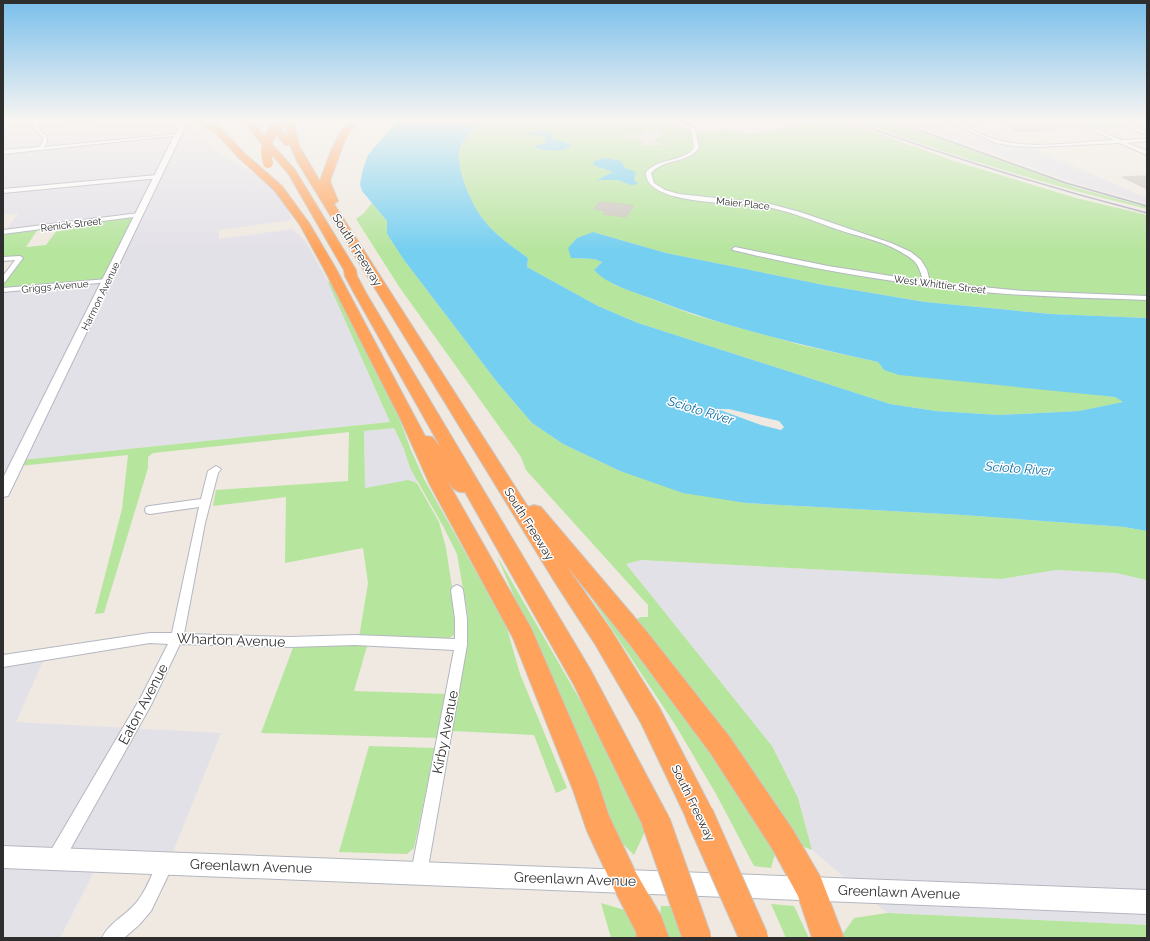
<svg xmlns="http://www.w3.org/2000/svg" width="1150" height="941" viewBox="0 0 1150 941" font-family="Raleway,sans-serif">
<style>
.industrial{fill:#e3e1e8}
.green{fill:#b6e59e}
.plaza{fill:#dfdcd8}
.water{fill:#75cff0;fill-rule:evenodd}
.building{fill:#cbc7bf;stroke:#cbc5ba}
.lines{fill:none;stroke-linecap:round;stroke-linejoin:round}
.street-casing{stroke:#b4b7c1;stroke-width:2}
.secondary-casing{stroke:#b4b7c1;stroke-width:2}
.highway-casing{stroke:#c9c9c9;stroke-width:2}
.street{fill:#fff;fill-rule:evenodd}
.secondary{fill:#fff;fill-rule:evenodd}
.highway{fill:#ffa35c;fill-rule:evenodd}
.rail{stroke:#a3a6b8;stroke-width:1.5}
.highway-bridge-far1-casing{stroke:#c9c9c9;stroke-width:10;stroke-linecap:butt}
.highway-bridge-casing{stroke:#c9c9c9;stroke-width:30;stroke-linecap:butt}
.highway-bridge-far1{stroke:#ffa35c;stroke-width:10}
.highway-bridge{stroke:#ffa35c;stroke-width:28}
.labels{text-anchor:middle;stroke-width:3;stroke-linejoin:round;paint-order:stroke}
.far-street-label{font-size:10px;fill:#2e2e2e;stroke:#fff}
.street-label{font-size:12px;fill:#2e2e2e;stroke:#fff}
.water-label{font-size:13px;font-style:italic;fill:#0d6fa3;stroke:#fff}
.near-street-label{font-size:14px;fill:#2e2e2e;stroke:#fff}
</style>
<rect width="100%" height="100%" fill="#efe9e1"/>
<path class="industrial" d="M 31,120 L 165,120 L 180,122 L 188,126 L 210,147 L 251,172 L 272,188 L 282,197 L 292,220 L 219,230 L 219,239 L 293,229 L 306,242 L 328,282 L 390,422 L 22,460 L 3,497 L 3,288 L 98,280 L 129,218 L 3,233 L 19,213 L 3,215 L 3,122 Z
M 901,120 L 949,120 L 961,125 L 975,123 L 1147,198 L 1147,203 L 1083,186 Z
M 394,428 L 404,449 L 410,468 L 417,479 L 417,483 L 408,481 L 365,488 L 364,431 Z
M 640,560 L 1001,579 L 1056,570 L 1116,573 L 1147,580 L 1147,925 L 887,913 L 812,850 L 798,798 L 772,746 L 626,564 Z
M 45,657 L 16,722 L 221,733 L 170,859 L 101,858 L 60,938 L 3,938 L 3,664 Z"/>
<path class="green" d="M 481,120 L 677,120 L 693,125 L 699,133 L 700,131 L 717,131 L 721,129 L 751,134 L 818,122 L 814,120 L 841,120 L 951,160 L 1076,198 L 1147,215 L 1147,318 L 1051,314 L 925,302 L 824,285 L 666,253 L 593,232 L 571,258 L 594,259 L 602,262 L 594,270 L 615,285 L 694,315 L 801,345 L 878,362 L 884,370 L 1115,397 L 1124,402 L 1079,411 L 1000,415 L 936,411 L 890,404 L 638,323 L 598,306 L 527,267 L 528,258 C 513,247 495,235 484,220 C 472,206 453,164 461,146 C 465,137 475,128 481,120 Z
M 855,120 L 888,120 L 1077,188 L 1147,207 L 1147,209 C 1048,185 951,156 855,120 Z
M 1113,121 L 1123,126 L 1093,128 L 1082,123 Z
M 372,203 L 387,221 L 387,234 L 404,260 L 497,382 L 532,423 L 563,444 L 620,471 L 746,503 L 963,515 L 1124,527 L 1147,531 L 1147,580 L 1116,573 L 1056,570 L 1001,579 L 641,560 L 626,564 L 772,746 L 798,798 L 812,850 L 802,846 L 635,620 L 641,617 L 648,617 L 648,605 L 526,470 L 521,457 L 400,288 L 356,219 L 363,214 Z
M 129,218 L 135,220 L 106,277 L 98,280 L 3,288 L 3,284 L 22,260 L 19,257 L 3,258 L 3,233 L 38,229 L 26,247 L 46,245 L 60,226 Z
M 339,278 L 380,366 L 411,450 L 424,479 L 506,625 L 520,674 L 567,788 L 556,793 L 534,735 L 452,731 L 465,654 L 468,618 L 457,554 L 443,526 L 410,468 L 404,449 L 394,428 L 364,431 L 365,488 L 408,480 L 417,483 L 439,522 L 446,548 L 458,627 L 454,635 L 446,640 L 359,637 L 368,583 L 363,548 L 285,563 L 286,497 L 213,506 L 216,490 L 348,481 L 349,432 L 153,453 L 148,457 L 148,468 L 104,613 L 95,614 L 122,509 L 128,455 L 19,466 L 22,460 L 390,422 L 328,282 Z
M 497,556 L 614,759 L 648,825 L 634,855 L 622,843 L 607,816 Z
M 578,578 L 639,647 L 774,842 L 775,854 L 771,868 L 754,866 L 716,794 L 676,726 Z
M 368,643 L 354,691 L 446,694 L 439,738 L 261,733 L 294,645 Z
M 369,746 L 435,748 L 414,848 L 407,854 L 339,852 Z
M 601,903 L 628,911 L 644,938 L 611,938 Z
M 771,904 L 794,906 L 809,938 L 786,938 Z
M 661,906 L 682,906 L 695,938 L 664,938 L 660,919 Z
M 887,913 L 1147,925 L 1147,938 L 843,938 L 842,935 L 854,918 Z"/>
<path class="plaza" d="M 643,130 L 661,130 L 661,137 L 655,138 L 654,140 L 662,145 L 639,145 L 645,142 L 639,138 L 624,139 L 625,134 L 636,135 L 644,133 L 645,131 Z"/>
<path class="water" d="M 398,120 L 481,120 C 475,127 465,137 461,146 C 453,164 472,206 484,220 C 495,235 513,247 528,258 L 527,267 L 598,306 L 638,323 L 890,404 L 936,411 L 1000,415 L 1079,411 L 1123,402 L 1115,397 L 899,375 L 884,370 L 878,362 C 801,345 724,327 650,298 C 631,291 608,285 594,270 L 602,262 L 594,259 L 571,258 L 568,248 L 577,238 L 593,232 L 666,253 L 824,285 L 925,302 L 1051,314 L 1147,318 L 1147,531 L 1124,527 L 963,515 L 746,503 L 683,493 L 620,471 L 563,444 L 532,423 L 497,382 L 404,260 L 387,234 L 387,221 L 362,191 L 360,184 L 363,169 L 368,155 ZM 717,409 L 729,409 L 779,421 L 784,427 L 781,430 L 761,425 Z
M 539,131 L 545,131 L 554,133 L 551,137 L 552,139 L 565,142 L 571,146 C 563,153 544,150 535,148 L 536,146 L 546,143 L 545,136 L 525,134 Z
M 605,158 L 621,161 L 625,168 L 636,172 L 634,180 L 638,184 L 631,185 L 618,180 L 597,180 L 613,172 L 593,165 L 594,161 Z"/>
<path class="building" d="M 994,120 L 1032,120 L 1055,130 L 1019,132 Z
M 1140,176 L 1147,176 L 1147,189 L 1122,177 Z
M 599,202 L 622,204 L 634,206 L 626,217 L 603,214 L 605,211 L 594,209 Z"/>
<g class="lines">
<g class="street-casing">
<path id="street" d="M 667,120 L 672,120 L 695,128 L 699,148 C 687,164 664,158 651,173 L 654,183 L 665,190 L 679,194 L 770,204 L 800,212 L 891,243 L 911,252 L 921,260 L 927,270 L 930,282 L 1024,291 L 1147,296 L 1147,300 C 1093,298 1038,297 984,292 C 899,284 815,270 733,250 L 732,249 L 735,247 L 828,266 L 923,281 C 921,273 919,265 913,260 C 892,243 864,238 839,230 C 814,221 788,210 761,206 C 738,202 644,206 646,172 C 660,157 682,163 694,148 L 691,130 Z
M 945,120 L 950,120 C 966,126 983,137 1001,141 C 1036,149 1078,142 1114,140 L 1070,120 L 1075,120 L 1121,140 L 1147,139 L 1147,141 L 1127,143 L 1147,151 L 1147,155 L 1120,143 L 1036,147 L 1015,146 L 996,143 Z
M 1112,120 L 1117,120 L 1147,132 L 1147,135 Z
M 36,121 L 38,122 L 37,127 L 47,137 L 47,142 L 44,147 L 179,134 L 181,135 L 3,154 L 3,150 L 39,147 L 43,142 L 43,137 L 33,127 L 34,122 Z
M 1071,123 L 1073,125 L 1050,126 L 1048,125 Z
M 157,175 L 160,177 L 159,178 L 3,193 L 3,189 Z
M 139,213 L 141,214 L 141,216 L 3,234 L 3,230 Z
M 20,256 L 23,258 L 5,282 L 3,283 L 3,276 L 15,260 L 3,261 L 3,257 Z
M 107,279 L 111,281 L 109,282 L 3,292 L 3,288 Z
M 216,466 L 221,469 L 218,473 L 205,523 L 184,634 L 290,637 L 355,635 L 455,639 L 455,619 L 451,590 L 453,587 L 457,585 L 461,587 L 463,590 L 467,619 L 467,645 L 427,873 L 425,879 L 419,881 L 413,879 L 411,873 L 454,650 L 355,645 L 290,647 L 180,644 L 151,705 L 62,864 L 56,866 L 50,864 L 48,858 L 50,852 L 141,697 L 168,644 L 150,643 L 3,667 L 3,655 L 150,633 L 172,633 L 199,507 L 150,514 L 146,513 L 145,510 L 146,507 L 150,506 L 201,499 L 208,471 Z
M 166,855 L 172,857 L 174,863 L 151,911 L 139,925 L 124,938 L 102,938 C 109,922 129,914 139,899 C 148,887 153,871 160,857 Z"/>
</g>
<g class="secondary-casing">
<path id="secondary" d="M 47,120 L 90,120 L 87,122 L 3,125 L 3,121 Z
M 150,120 L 174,121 L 185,127 L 10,492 L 8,496 L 3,497 L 3,478 L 178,128 C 170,123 157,125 150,120 Z
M 3,846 L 1147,890 L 1147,914 L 3,868 Z"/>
</g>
<g class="highway-casing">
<path id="highway" d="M 190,120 L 200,120 L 221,128 L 244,153 L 282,186 L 309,223 L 335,267 L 425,436 L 432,437 L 440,446 L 354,293 L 345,276 L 344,270 L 288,173 L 249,129 L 245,120 L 253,120 L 256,126 L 295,170 L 356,270 L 357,276 L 366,293 L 590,669 L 666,812 L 670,822 L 666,832 L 656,836 L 646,832 L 574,685 L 465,492 C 454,494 449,483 444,475 L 531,628 L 597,780 L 609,816 L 635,871 L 661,916 L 669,938 L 637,938 L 636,932 L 615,891 L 587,831 L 573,790 L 513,638 L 430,485 L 400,418 L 323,267 L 300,225 L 274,190 L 238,157 L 215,132 Z
M 264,120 L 272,120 L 288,137 L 286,120 L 294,120 L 299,146 L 321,183 L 320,181 C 328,160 334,135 351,120 L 359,120 L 345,140 L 330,181 L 338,201 L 334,204 L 528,507 L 534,505 L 541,507 L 647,632 L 729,736 L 793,830 L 821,878 L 844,938 L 812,938 L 798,896 L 773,850 L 711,754 L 631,646 L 566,565 L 611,630 L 659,707 L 709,804 L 713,814 L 709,824 L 699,828 L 689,824 L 641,723 L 595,644 L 556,584 L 297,161 L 290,145 L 285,145 Z"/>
</g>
<use href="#street" class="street"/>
<use href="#secondary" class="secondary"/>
<use href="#highway" class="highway"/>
<path class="rail" d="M 848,120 C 946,156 1046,187 1147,213
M 891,120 L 1066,183 L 1147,206"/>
<g class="highway-bridge-far1-casing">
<path id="highway-bridge-far1" d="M 268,163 C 263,144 269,132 284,120"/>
</g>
<g class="highway-bridge-casing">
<path id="highway-bridge" d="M 699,814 L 754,938
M 656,822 L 697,938"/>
</g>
<use href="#highway-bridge-far1" class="highway-bridge-far1"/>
<use href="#highway-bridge" class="highway-bridge"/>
</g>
<linearGradient id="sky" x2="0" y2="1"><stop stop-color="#7abfeb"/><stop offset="0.48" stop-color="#f8f5f2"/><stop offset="1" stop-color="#f8f5f2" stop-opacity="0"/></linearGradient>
<rect width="1150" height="251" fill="url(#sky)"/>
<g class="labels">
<g class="far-street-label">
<text transform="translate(743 203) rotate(6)" y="4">Maier Place</text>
<text transform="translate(71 224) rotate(-7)" y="4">Renick Street</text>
<text transform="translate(940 284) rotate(7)" y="4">West Whittier Street</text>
<text transform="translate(55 286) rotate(-5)" y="4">Griggs Avenue</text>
<text transform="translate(100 296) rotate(-64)" y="4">Harmon Avenue</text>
</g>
<g class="street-label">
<text transform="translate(357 250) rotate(58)" y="4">South Freeway</text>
<text transform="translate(529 524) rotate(58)" y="4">South Freeway</text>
<text transform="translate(693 803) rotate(64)" y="4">South Freeway</text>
</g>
<g class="water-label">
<text transform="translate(701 410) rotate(17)" y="5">Scioto River</text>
<text transform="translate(1019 468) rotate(4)" y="5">Scioto River</text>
</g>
<g class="near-street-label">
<text transform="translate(231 640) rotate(2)" y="5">Wharton Avenue</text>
<text transform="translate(143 704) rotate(-62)" y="5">Eaton Avenue</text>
<text transform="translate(445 732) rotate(-79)" y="5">Kirby Avenue</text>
<text transform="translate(251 866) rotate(2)" y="5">Greenlawn Avenue</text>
<text transform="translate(575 879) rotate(2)" y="5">Greenlawn Avenue</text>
<text transform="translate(899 892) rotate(2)" y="5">Greenlawn Avenue</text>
</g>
</g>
<rect width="1150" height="941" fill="none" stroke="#2e2e2e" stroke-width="8"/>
</svg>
